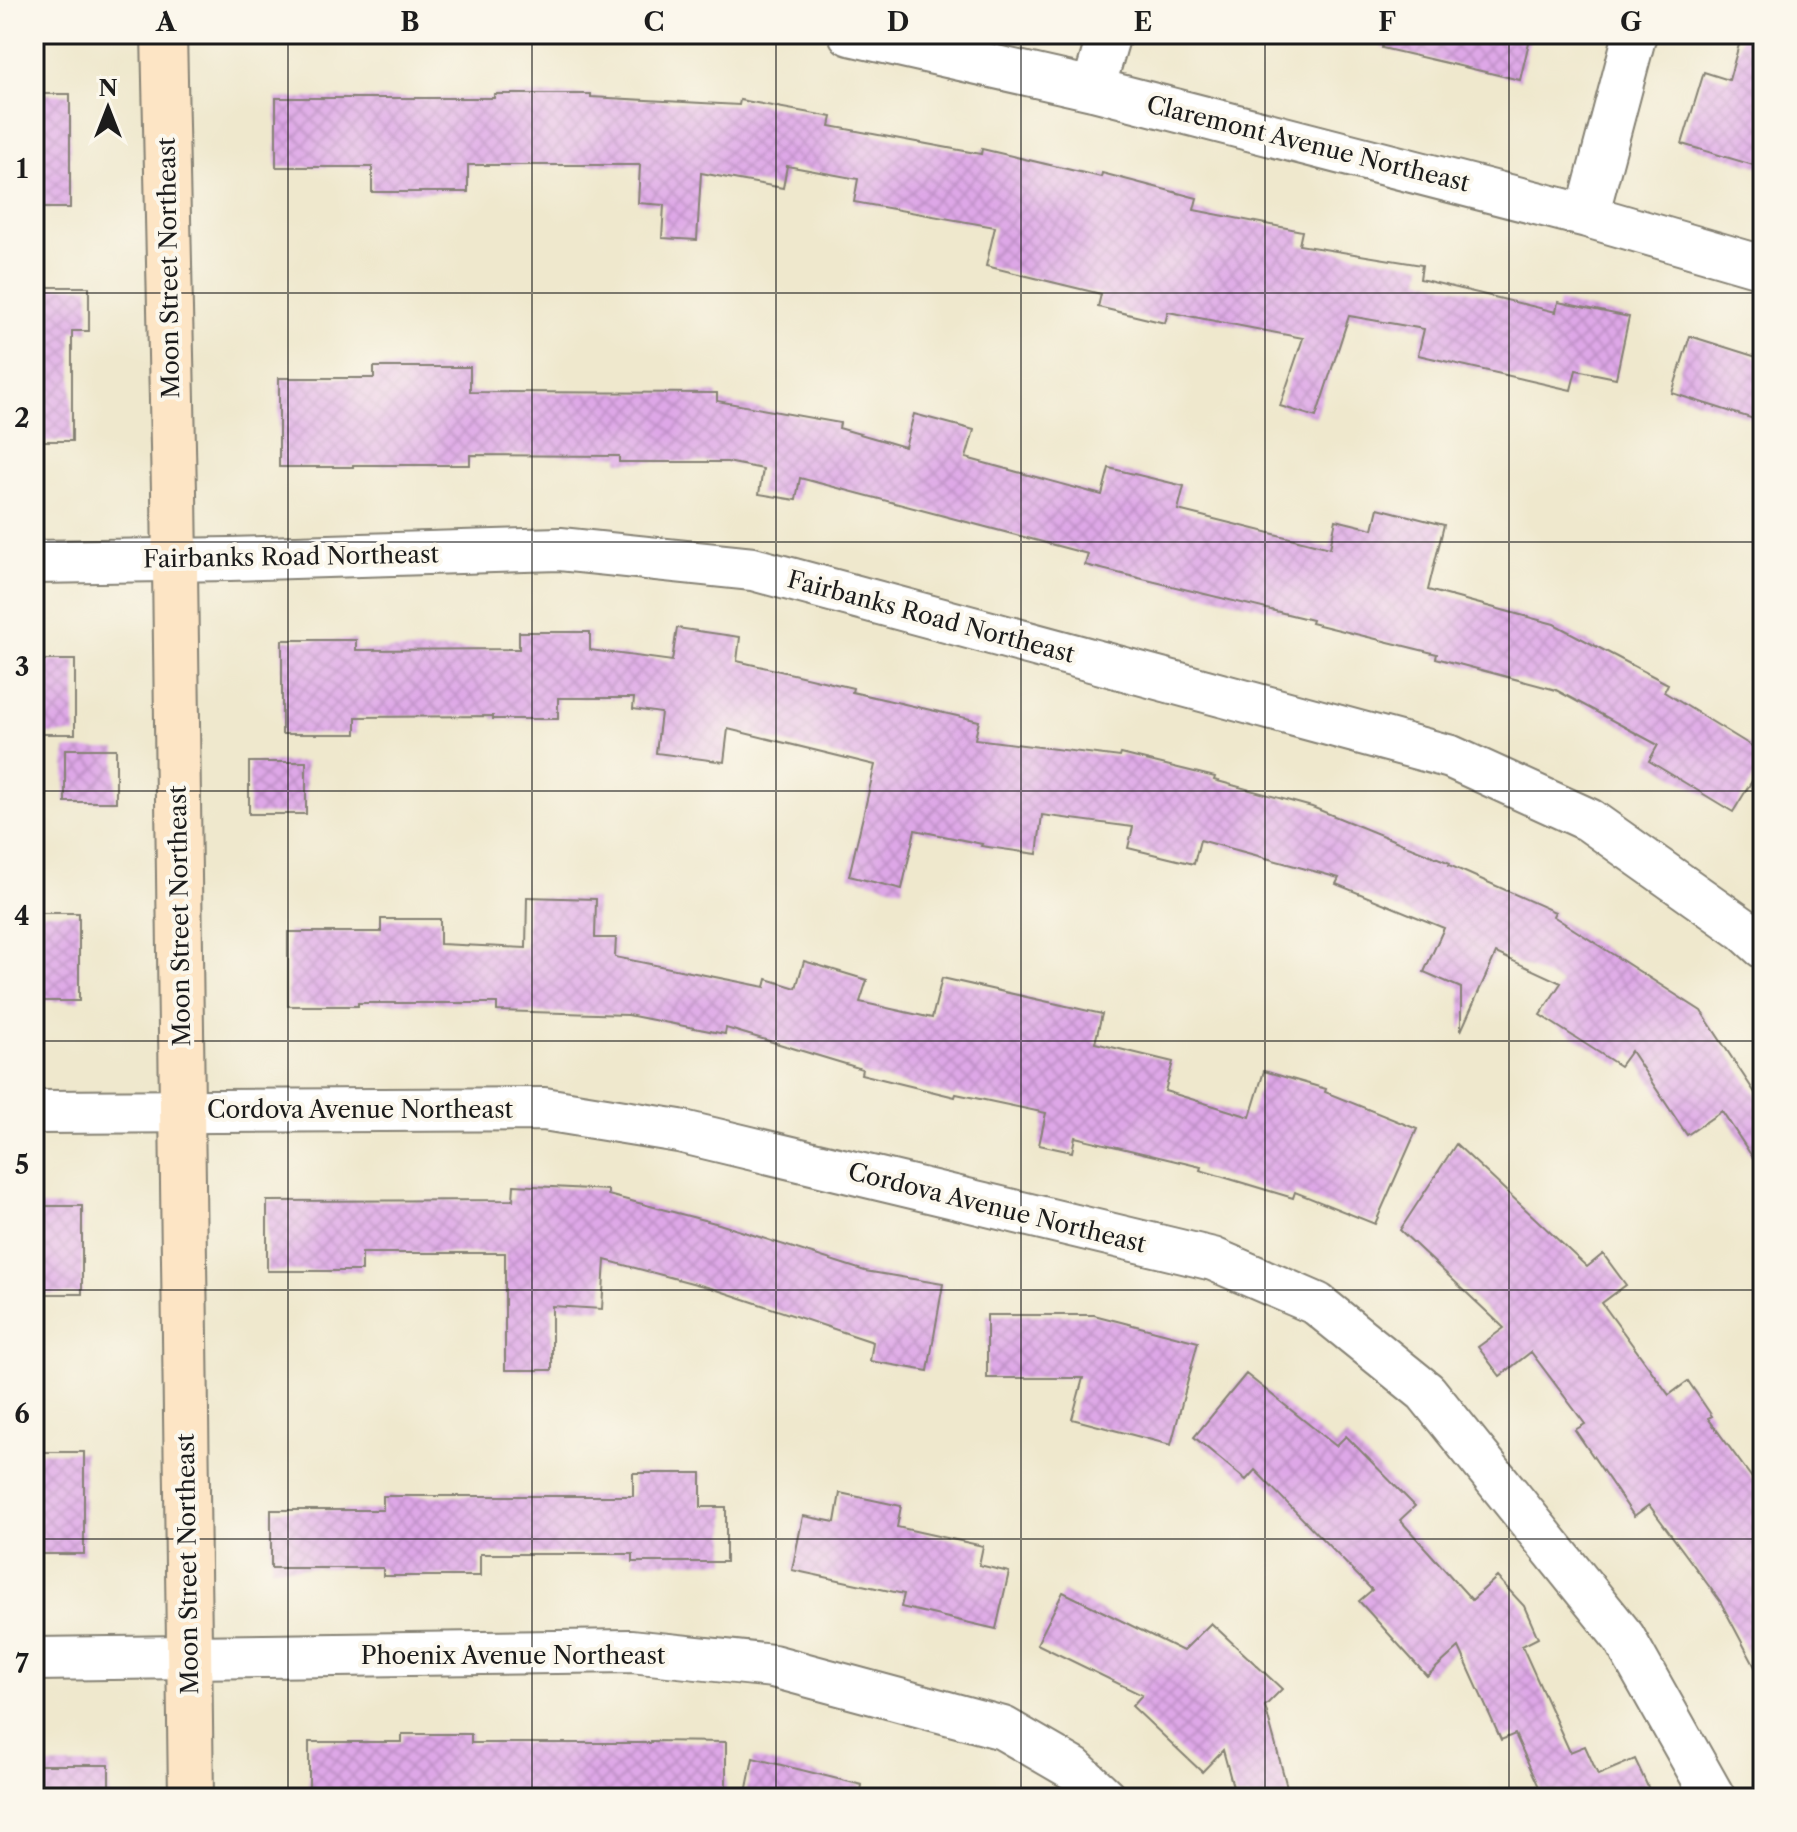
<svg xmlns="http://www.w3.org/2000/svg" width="1797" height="1832" viewBox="0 0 1797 1832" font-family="'Libre Caslon Text',serif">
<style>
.building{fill:url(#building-cross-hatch)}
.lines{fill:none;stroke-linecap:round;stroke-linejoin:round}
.street-casing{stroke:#868274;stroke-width:46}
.secondary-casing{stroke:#868274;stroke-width:48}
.street{stroke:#fff;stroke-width:42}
.secondary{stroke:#fde5c5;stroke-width:44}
.grid{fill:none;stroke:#1c1c1c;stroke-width:2;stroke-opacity:0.55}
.labels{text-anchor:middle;stroke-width:8;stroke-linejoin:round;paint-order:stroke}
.street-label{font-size:24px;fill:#1c1c1c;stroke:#fbf7ec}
.neatline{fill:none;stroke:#1c1c1c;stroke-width:3}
.grid-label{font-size:26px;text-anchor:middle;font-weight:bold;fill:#1c1c1c}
</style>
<defs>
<pattern id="building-cross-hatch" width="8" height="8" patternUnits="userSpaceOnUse" patternTransform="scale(2)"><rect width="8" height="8" fill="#dea7e7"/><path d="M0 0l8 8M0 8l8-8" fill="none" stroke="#be8fc6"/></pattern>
</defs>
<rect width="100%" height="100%" fill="#fbf7ec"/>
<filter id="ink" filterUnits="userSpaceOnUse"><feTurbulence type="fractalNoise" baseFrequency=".0125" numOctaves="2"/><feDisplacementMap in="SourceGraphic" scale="16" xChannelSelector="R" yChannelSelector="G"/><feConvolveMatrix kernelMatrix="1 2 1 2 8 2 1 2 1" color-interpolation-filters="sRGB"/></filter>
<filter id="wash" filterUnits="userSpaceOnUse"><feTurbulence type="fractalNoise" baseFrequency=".006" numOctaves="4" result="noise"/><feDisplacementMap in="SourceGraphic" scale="32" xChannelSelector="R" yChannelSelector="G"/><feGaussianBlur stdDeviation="1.8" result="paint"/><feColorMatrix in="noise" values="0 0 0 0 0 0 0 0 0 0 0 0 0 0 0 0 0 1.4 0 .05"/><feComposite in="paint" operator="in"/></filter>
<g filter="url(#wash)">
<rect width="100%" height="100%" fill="#efe8cd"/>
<g id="blocks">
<path class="building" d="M 1383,34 L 1531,34 L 1520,80 L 1382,48 Z
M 1742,34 L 1763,34 L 1763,168 L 1682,144 L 1704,72 L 1729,80 Z
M 35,94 L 70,94 L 70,208 L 34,208 Z
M 494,94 L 591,94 L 591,97 L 739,105 L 740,100 L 832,117 L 830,126 L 981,154 L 982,149 L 1101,177 L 1102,173 L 1197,198 L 1194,210 L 1302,231 L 1299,245 L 1422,265 L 1420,279 L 1556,312 L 1558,302 L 1629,317 L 1616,378 L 1576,370 L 1571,390 L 1418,355 L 1424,329 L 1349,316 L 1316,417 L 1280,406 L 1303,338 L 1168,312 L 1165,323 L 1098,307 L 1101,294 L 986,266 L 995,227 L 854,202 L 858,179 L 787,166 L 783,188 L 701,173 L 697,240 L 662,238 L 664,205 L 638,203 L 640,165 L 468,165 L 468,192 L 372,192 L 372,167 L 276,167 L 276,98 L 494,98 Z
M 34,287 L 89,287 L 89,331 L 72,331 L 72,441 L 34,441 Z
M 1690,336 L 1763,359 L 1763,422 L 1672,393 Z
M 374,367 L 470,367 L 470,392 L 717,393 L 717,401 L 840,423 L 839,428 L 905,447 L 914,414 L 974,430 L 966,458 L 1102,495 L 1109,468 L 1184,486 L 1178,510 L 1330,548 L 1336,520 L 1373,529 L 1378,508 L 1444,525 L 1428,590 L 1554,624 L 1668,684 L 1664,692 L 1763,753 L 1763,763 L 1733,812 L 1649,761 L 1658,745 L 1556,690 L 1436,658 L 1437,654 L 1311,623 L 1312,620 L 1085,565 L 1088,554 L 800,478 L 796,500 L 759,494 L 763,469 L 727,462 L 619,462 L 619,456 L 470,455 L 470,465 L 353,465 L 353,467 L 279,467 L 279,378 L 374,378 Z
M 677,628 L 740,637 L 737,661 L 853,688 L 852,692 L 979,721 L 975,739 L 1120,757 L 1121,754 L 1215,777 L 1214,780 L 1312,807 L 1450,863 L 1449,865 L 1555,912 L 1553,916 L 1701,1011 L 1763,1105 L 1763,1173 L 1722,1111 L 1687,1135 L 1631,1051 L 1620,1066 L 1540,1015 L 1561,983 L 1496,953 L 1461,1031 L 1461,988 L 1424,972 L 1444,928 L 1336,884 L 1339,878 L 1200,840 L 1194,864 L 1128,848 L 1133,827 L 1042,815 L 1037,854 L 981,846 L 982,844 L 915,830 L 902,889 L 849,876 L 875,765 L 728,729 L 724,762 L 656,753 L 661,713 L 633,709 L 634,698 L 558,698 L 558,719 L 493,719 L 493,716 L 356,717 L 356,734 L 282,734 L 282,640 L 356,640 L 356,650 L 519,649 L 519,632 L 590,632 L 590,650 L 672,661 Z
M 34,660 L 75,660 L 75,734 L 34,734 Z
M 65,749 L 116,749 L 116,802 L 65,802 Z
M 249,762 L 306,762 L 306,814 L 249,814 Z
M 527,897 L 596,899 L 595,938 L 616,938 L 615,957 L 765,987 L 767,979 L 796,988 L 804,961 L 867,980 L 860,1002 L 932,1018 L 942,978 L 1102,1014 L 1095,1043 L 1173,1062 L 1165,1091 L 1250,1117 L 1264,1071 L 1326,1089 L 1325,1092 L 1417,1129 L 1375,1224 L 1295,1192 L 1293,1198 L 1200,1170 L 1201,1167 L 1075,1137 L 1072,1152 L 1039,1145 L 1046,1113 L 956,1094 L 955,1097 L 861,1074 L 862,1069 L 726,1028 L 725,1034 L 628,1015 L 497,1011 L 497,1003 L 358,1003 L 358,1006 L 288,1006 L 288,932 L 381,932 L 381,919 L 440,919 L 440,944 L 526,948 Z
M 34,913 L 79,913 L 79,1001 L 34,1001 Z
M 1456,1144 L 1587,1267 L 1603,1254 L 1626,1285 L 1602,1303 L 1669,1395 L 1688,1381 L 1712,1416 L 1708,1418 L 1763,1493 L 1763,1682 L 1720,1601 L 1649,1505 L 1634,1516 L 1575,1430 L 1585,1424 L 1531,1352 L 1500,1376 L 1478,1347 L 1504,1328 L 1400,1230 Z
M 514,1185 L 608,1190 L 608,1195 L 719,1224 L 865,1271 L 943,1284 L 928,1371 L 870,1361 L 873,1342 L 711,1288 L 605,1260 L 602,1309 L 552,1306 L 552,1370 L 505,1370 L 505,1253 L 362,1253 L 362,1271 L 267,1271 L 267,1201 L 513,1200 Z
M 34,1206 L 82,1206 L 82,1294 L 34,1294 Z
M 987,1315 L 1094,1315 L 1198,1342 L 1171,1445 L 1072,1419 L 1083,1378 L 987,1378 Z
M 1246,1374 L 1336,1446 L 1346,1436 L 1415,1506 L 1400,1520 L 1472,1600 L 1497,1577 L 1524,1606 L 1538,1638 L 1522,1646 L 1570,1752 L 1585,1746 L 1598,1775 L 1635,1759 L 1653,1798 L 1544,1798 L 1515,1734 L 1501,1740 L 1459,1647 L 1427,1676 L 1359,1601 L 1372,1590 L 1255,1470 L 1246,1480 L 1194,1437 Z
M 34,1452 L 84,1452 L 84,1554 L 34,1554 Z
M 633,1473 L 701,1473 L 701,1507 L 726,1507 L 726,1562 L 633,1562 L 633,1554 L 480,1554 L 480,1576 L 383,1576 L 383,1568 L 271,1568 L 271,1510 L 383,1510 L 383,1496 L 633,1496 Z
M 840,1493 L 901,1506 L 897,1527 L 983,1546 L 979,1565 L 1009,1572 L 996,1629 L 901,1607 L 904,1594 L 792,1570 L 803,1516 L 835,1522 Z
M 1063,1592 L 1183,1651 L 1211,1623 L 1282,1689 L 1265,1706 L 1290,1798 L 1236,1798 L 1223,1750 L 1202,1772 L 1132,1706 L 1142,1695 L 1037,1644 Z
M 402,1734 L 471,1734 L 471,1743 L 651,1743 L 651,1741 L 726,1742 L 726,1798 L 309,1798 L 309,1742 L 402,1742 Z
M 753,1758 L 862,1785 L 860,1798 L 745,1798 Z
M 34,1765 L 109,1765 L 109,1798 L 34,1798 Z"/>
</g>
</g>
<g filter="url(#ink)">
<use href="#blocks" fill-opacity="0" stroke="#868274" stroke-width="2"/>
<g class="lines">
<g class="street-casing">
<path id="street" d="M 850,34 L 1093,89 L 1587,216 L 1763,267
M 1093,89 L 1109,34
M 1587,216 L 1635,34
M 34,562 L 230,559 L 560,549 L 753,569 L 1451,757 L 1589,820 L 1743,929 L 1763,947
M 34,1112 L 544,1109 L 679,1131 L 1213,1259 L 1317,1304 L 1426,1392 L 1624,1638 L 1714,1798
M 34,1659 L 631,1651 L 773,1666 L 1003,1728 L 1074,1769 L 1105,1798"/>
</g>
<g class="secondary-casing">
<path id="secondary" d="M 164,34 L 174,492 L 191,1798"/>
</g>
<use href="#street" class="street"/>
<use href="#secondary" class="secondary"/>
</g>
</g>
<path class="grid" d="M 288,34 L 288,1798M 532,34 L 532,1798M 776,34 L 776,1798M 1021,34 L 1021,1798M 1265,34 L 1265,1798M 1509,34 L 1509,1798M 34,293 L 1763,293M 34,542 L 1763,542M 34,791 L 1763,791M 34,1041 L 1763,1041M 34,1290 L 1763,1290M 34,1539 L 1763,1539"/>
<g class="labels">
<g class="street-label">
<text transform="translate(1308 144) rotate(14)" y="8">Claremont Avenue Northeast</text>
<text transform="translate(169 268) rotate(-91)" y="8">Moon Street Northeast</text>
<text transform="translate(291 557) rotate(-1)" y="8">Fairbanks Road Northeast</text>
<text transform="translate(931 617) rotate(15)" y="8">Fairbanks Road Northeast</text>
<text transform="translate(180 916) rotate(-91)" y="8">Moon Street Northeast</text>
<text x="360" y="1118">Cordova Avenue Northeast</text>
<text transform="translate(997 1208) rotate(14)" y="8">Cordova Avenue Northeast</text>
<text transform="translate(188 1564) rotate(-91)" y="8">Moon Street Northeast</text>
<text x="513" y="1664">Phoenix Avenue Northeast</text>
</g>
</g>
<rect width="1797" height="1832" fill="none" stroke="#fbf7ec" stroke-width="88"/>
<g transform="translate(108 108)" stroke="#fbf7ec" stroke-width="6" paint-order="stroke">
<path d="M0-6L14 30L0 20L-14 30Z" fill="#1c1c1c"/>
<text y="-12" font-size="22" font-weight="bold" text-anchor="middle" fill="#1c1c1c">N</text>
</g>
<rect x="44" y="44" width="1709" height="1744" class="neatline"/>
<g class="grid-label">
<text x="166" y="31">A</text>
<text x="410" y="31">B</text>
<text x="654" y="31">C</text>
<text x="898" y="31">D</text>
<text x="1143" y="31">E</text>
<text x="1387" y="31">F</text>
<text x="1631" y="31">G</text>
<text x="22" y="178">1</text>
<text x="22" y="427">2</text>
<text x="22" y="676">3</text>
<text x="22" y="925">4</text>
<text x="22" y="1174">5</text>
<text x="22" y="1423">6</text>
<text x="22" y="1673">7</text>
</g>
</svg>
